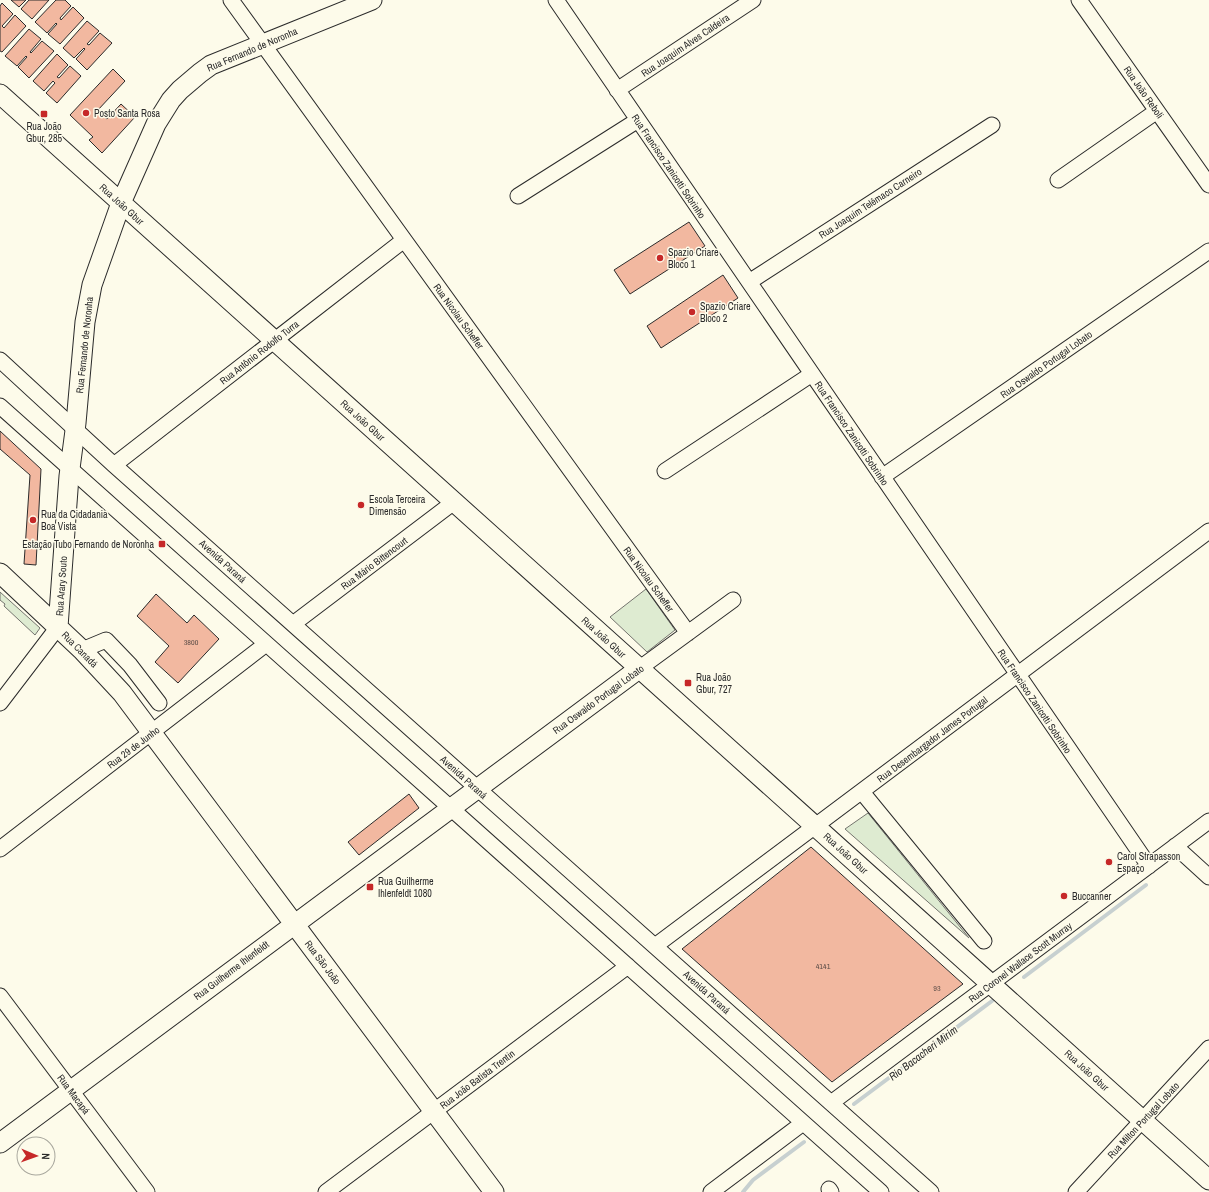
<svg xmlns="http://www.w3.org/2000/svg" width="1209" height="1192" viewBox="0 0 1209 1192" font-family="'Archivo Narrow',sans-serif">
<style>
.green{fill:#deebd1;stroke:#74746e}
.lines{fill:none;stroke-linecap:round;stroke-linejoin:round}
.stream{stroke:#c7d0d0;stroke-width:4}
.building{fill:#f2b8a0;stroke:#2b2b2b}
.minor-casing{stroke:#2b2b2b;stroke-width:17}
.major-casing{stroke:#2b2b2b;stroke-width:21}
.minor{stroke:#fdfbea;stroke-width:15}
.major{stroke:#fdfbea;stroke-width:19}
.poi-dot{fill:#c62828;stroke:#fdfbea;stroke-width:1.5}
.labels{text-anchor:middle;stroke-width:3;stroke-linejoin:round;paint-order:stroke}
.number-label{font-size:8px;fill:#5d4e48}
.street-label{font-size:10px;fill:#2b2b2b;stroke:#fdfbea}
.poi-label{font-size:10px;fill:#2b2b2b;stroke:#fdfbea;text-anchor:start}
.water-label{font-size:11px;font-style:italic;fill:#2b2b2b;stroke:#fdfbea}
</style>
<rect width="100%" height="100%" fill="#fdfbea"/>
<path class="green" d="M 646,589 L 675,630 L 647,652 L 610,617 Z
M 0,592 L 40,628 L 35,635 L 4,606 L 5,604 L 0,600 Z
M 868,813 L 969,938 L 845,829 Z"/>
<g class="lines">
<path class="stream" d="M 1024,977 L 1146,885
M 854,1104 L 992,1001
M 743,1192 L 753,1180 L 804,1142"/>
</g>
<path class="building" d="M 11,0 L 26,0 L 19,7 Z
M 29,0 L 49,0 L 32,19 L 21,9 Z
M 56,0 L 65,0 L 71,6 L 60,18 L 61,20 L 73,7 L 84,18 L 60,44 L 48,34 L 57,24 L 56,23 L 47,33 L 35,22 Z
M 2,3 L 13,14 L 2,26 L 4,28 L 15,15 L 26,26 L 2,52 L 0,51 L 0,6 Z
M 87,21 L 99,31 L 87,44 L 89,45 L 100,33 L 112,43 L 87,70 L 76,59 L 85,49 L 84,48 L 74,58 L 63,48 Z
M 29,29 L 41,39 L 30,52 L 31,53 L 42,41 L 54,51 L 29,78 L 18,67 L 27,57 L 26,56 L 17,66 L 5,56 Z
M 57,54 L 68,65 L 57,77 L 59,78 L 70,66 L 81,76 L 57,103 L 46,93 L 55,83 L 53,81 L 44,91 L 33,81 Z
M 113,69 L 125,81 L 97,111 L 107,119 L 121,104 L 135,117 L 102,153 L 89,140 L 93,137 L 70,115 Z
M 689,222 L 705,246 L 630,294 L 614,270 Z
M 723,275 L 738,298 L 661,348 L 647,326 Z
M 0,431 L 41,469 L 36,565 L 24,564 L 30,475 L 0,449 Z
M 156,594 L 187,623 L 194,615 L 219,639 L 178,683 L 155,662 L 169,646 L 137,616 Z
M 409,794 L 419,808 L 359,855 L 348,842 Z
M 811,847 L 963,984 L 832,1082 L 682,949 Z"/>
<g class="lines">
<g class="minor-casing">
<path id="minor" d="M 231,0 L 688,633
M 556,0 L 1149,866
M 1079,0 L 1209,185
M 617,90 L 753,0
M 1058,180 L 1157,111
M 518,196 L 638,120
M 749,282 L 992,125
M 0,360 L 114,465 L 931,1192
M 0,406 L 881,1192
M 114,465 L 404,240
M 665,471 L 812,374
M 882,477 L 1209,251
M 293,624 L 454,502
M 82,650 L 106,640 L 130,665 L 159,703
M 640,668 L 733,600
M 0,703 L 58,627
M 862,792 L 984,941
M 1175,846 L 1209,877
M 0,849 L 266,644
M 655,946 L 1209,531
M 0,996 L 147,1192
M 831,1103 L 1209,821
M 829,1189 L 831,1192
M 326,1192 L 628,966
M 711,1192 L 803,1123
M 1076,1192 L 1209,1048"/>
</g>
<g class="major-casing">
<path id="major" d="M 0,94 L 1209,1180
M 0,573 L 82,650 L 122,693 L 494,1192
M 58,627 L 69,476 L 76,423 L 85,322 L 92,285 L 121,203 L 156,124 L 171,100 L 180,90 L 200,73 L 211,65 L 372,0
M 0,1143 L 640,668"/>
</g>
<use href="#minor" class="minor"/>
<use href="#major" class="major"/>
</g>
<g class="poi-dot">
<circle cx="86" cy="113" r="4"/>
<rect x="40" y="110" width="8" height="8" rx="2"/>
<circle cx="660" cy="258" r="4"/>
<circle cx="692" cy="312" r="4"/>
<circle cx="361" cy="505" r="4"/>
<circle cx="33" cy="520" r="4"/>
<rect x="158" y="540" width="8" height="8" rx="2"/>
<rect x="684" y="679" width="8" height="8" rx="2"/>
<circle cx="1109" cy="862" r="4"/>
<rect x="366" y="883" width="8" height="8" rx="2"/>
<circle cx="1064" cy="896" r="4"/>
</g>
<g class="labels">
<g class="number-label">
<text x="191" y="645">3800</text>
<text x="823" y="969">4141</text>
<text x="937" y="991">93</text>
</g>
<g class="street-label">
<text transform="translate(685 45) rotate(-34)" y="4">Rua Joaquim Alves Caldeira</text>
<text transform="translate(252 49) rotate(-23)" y="4">Rua Fernando de Noronha</text>
<text transform="translate(1144 92) rotate(55)" y="4">Rua João Reboli</text>
<text transform="translate(669 166) rotate(56)" y="4">Rua Francisco Zanicotti Sobrinho</text>
<text transform="translate(870 203) rotate(-33)" y="4">Rua Joaquim Telêmaco Carneiro</text>
<text transform="translate(122 204) rotate(42)" y="4">Rua João Gbur</text>
<text transform="translate(459 316) rotate(54)" y="4">Rua Nicolau Scheffer</text>
<text transform="translate(84 345) rotate(-84)" y="4">Rua Fernando de Noronha</text>
<text transform="translate(259 352) rotate(-38)" y="4">Rua Antônio Rodolfo Turra</text>
<text transform="translate(1046 364) rotate(-35)" y="4">Rua Oswaldo Portugal Lobato</text>
<text transform="translate(363 420) rotate(42)" y="4">Rua João Gbur</text>
<text transform="translate(852 433) rotate(56)" y="4">Rua Francisco Zanicotti Sobrinho</text>
<text transform="translate(223 561) rotate(42)" y="4">Avenida Paraná</text>
<text transform="translate(374 563) rotate(-37)" y="4">Rua Mário Bittencourt</text>
<text transform="translate(649 579) rotate(54)" y="4">Rua Nicolau Scheffer</text>
<text transform="translate(61 586) rotate(-86)" y="4">Rua Arary Souto</text>
<text transform="translate(604 637) rotate(42)" y="4">Rua João Gbur</text>
<text transform="translate(80 649) rotate(45)" y="4">Rua Canadá</text>
<text transform="translate(598 699) rotate(-36)" y="4">Rua Oswaldo Portugal Lobato</text>
<text transform="translate(1035 701) rotate(56)" y="4">Rua Francisco Zanicotti Sobrinho</text>
<text transform="translate(932 739) rotate(-37)" y="4">Rua Desembargador James Portugal</text>
<text transform="translate(133 747) rotate(-37)" y="4">Rua 29 de Junho</text>
<text transform="translate(464 777) rotate(42)" y="4">Avenida Paraná</text>
<text transform="translate(846 853) rotate(42)" y="4">Rua João Gbur</text>
<text transform="translate(323 962) rotate(53)" y="4">Rua São João</text>
<text transform="translate(1020 962) rotate(-37)" y="4">Rua Coronel Wallace Scott Murray</text>
<text transform="translate(231 970) rotate(-37)" y="4">Rua Guilherme Ihlenfeldt</text>
<text transform="translate(707 992) rotate(42)" y="4">Avenida Paraná</text>
<text transform="translate(1087 1070) rotate(42)" y="4">Rua João Gbur</text>
<text transform="translate(477 1079) rotate(-37)" y="4">Rua João Batista Trentin</text>
<text transform="translate(74 1094) rotate(53)" y="4">Rua Macapá</text>
<text transform="translate(1143 1120) rotate(-47)" y="4">Rua Milton Portugal Lobato</text>
</g>
<g class="poi-label">
<text x="94" y="117">Posto Santa Rosa</text>
<text x="44" y="130" text-anchor="middle">Rua João<tspan x="44" dy="12">Gbur, 285</tspan></text>
<text x="668" y="256">Spazio Criare<tspan x="668" dy="12">Bloco 1</tspan></text>
<text x="700" y="310">Spazio Criare<tspan x="700" dy="12">Bloco 2</tspan></text>
<text x="369" y="503">Escola Terceira<tspan x="369" dy="12">Dimensão</tspan></text>
<text x="41" y="518">Rua da Cidadania<tspan x="41" dy="12">Boa Vista</tspan></text>
<text x="154" y="548" text-anchor="end">Estação Tubo Fernando de Noronha</text>
<text x="696" y="681">Rua João<tspan x="696" dy="12">Gbur, 727</tspan></text>
<text x="1117" y="860">Carol Strapasson<tspan x="1117" dy="12">Espaço</tspan></text>
<text x="378" y="885">Rua Guilherme<tspan x="378" dy="12">Ihlenfeldt 1080</tspan></text>
<text x="1072" y="900">Buccanner</text>
</g>
<g class="water-label">
<text transform="translate(923 1053) rotate(-37)" y="4">Rio Bacacheri Mirim</text>
</g>
</g>
<g transform="translate(36 1156) rotate(92)"><circle r="19" fill="#fdfbea" stroke="#a9a89e"/>
<path d="M0-3L7 15L0 10L-7 15Z" fill="#c62828"/>
<text y="-6" font-size="11" font-weight="bold" text-anchor="middle" fill="#2b2b2b">N</text>
</g>
</svg>
